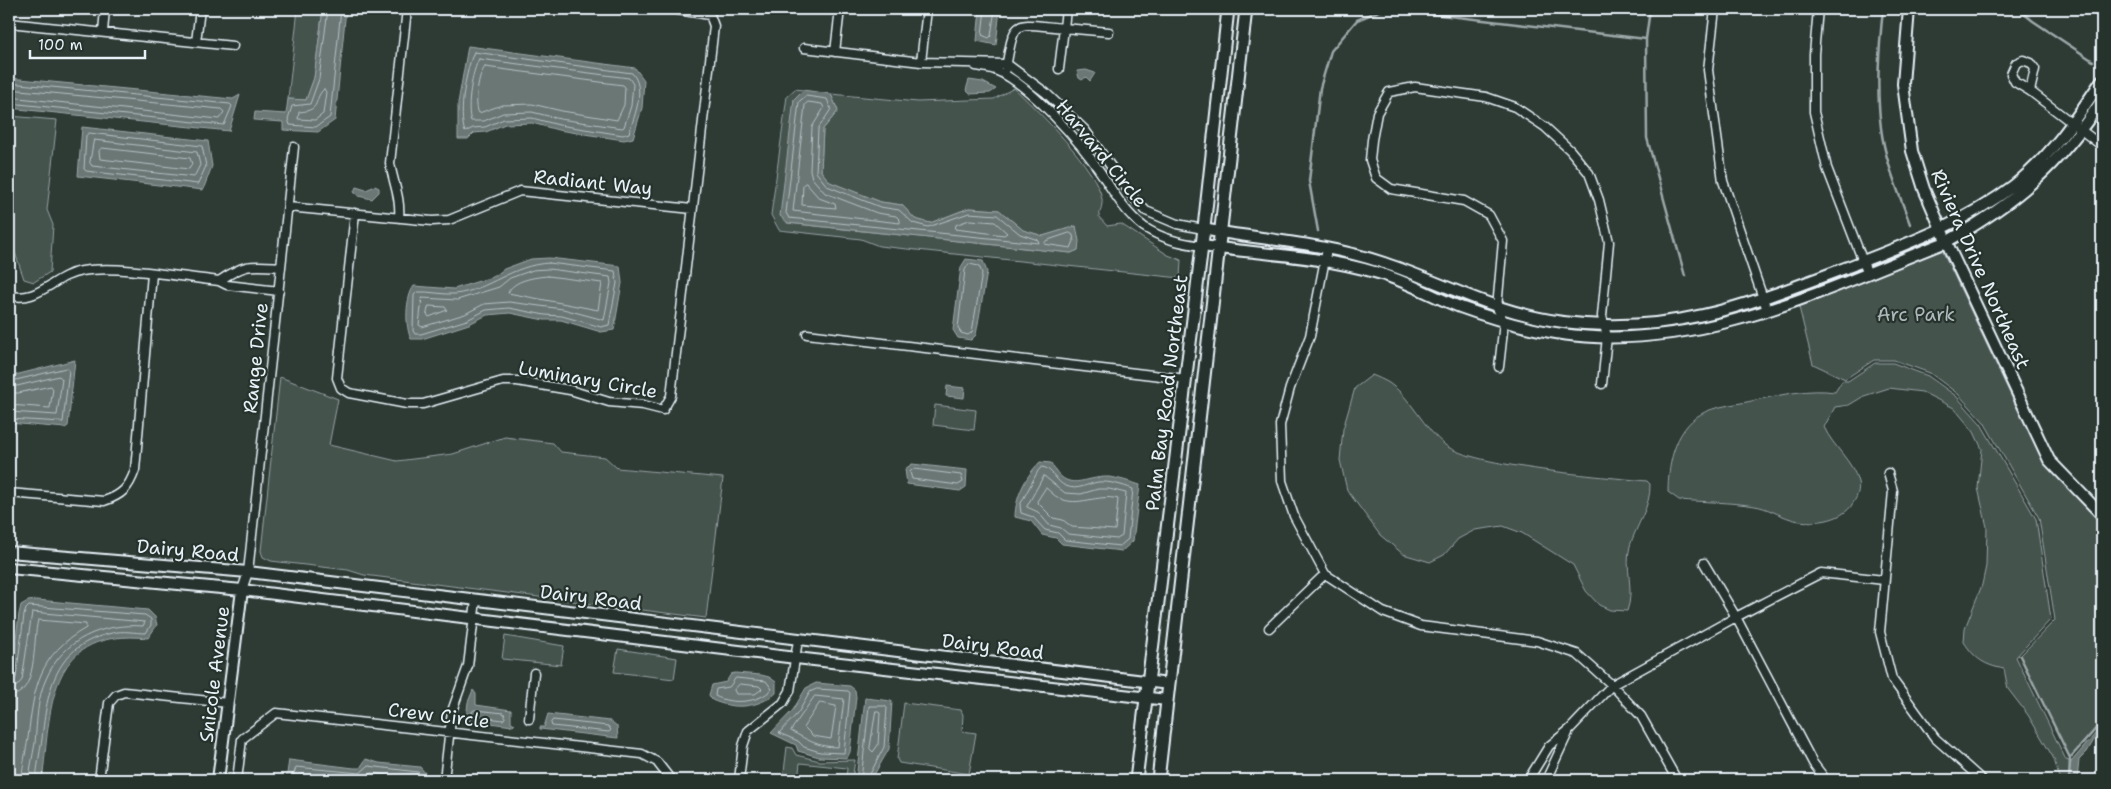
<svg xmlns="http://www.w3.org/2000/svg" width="2111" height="789" viewBox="0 0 2111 789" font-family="'Shantell Sans',sans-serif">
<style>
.green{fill:#45524e;stroke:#96a2a3}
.water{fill:#6b7775;stroke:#9da8a9}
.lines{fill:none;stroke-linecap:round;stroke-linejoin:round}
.shore{stroke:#b6c0c4;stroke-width:1}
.stream{stroke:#9da8a9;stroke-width:2.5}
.minor-casing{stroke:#e8f1f8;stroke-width:11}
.tertiary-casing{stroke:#e8f1f8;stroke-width:14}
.secondary-casing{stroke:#e8f1f8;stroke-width:15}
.minor{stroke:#26332d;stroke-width:8}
.tertiary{stroke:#26332d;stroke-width:10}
.secondary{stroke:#26332d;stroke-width:11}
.labels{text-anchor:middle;stroke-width:4.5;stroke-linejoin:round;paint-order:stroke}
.street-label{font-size:19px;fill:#e8f1f8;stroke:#26332d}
.park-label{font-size:19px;fill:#afb9bc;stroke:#26332d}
</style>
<rect width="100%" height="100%" fill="#2e3b35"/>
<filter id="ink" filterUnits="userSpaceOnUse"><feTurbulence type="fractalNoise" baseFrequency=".02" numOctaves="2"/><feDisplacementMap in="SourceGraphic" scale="10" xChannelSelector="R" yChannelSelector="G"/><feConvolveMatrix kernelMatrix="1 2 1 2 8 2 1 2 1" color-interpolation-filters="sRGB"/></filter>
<g filter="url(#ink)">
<path class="green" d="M 298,9 L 323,9 L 314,78 L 306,100 L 288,99 Z
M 1014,88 C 1036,109 1098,169 1102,199 C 1103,203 1100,212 1099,217 L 1107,226 L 1121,224 L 1168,255 L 1181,260 L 1180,278 L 879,246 L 861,239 L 779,230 L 771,215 L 787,96 L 795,89 L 803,90 L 794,99 L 787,223 L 1071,253 L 1078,250 L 1076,226 L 1043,236 L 1023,230 L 999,210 L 969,208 L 930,223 L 915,219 L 902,205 L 881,202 L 829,182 L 821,171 L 823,129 L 838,111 L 831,94 L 918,102 L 994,99 Z
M 9,116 L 57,120 L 47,210 L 53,225 L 50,272 L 34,282 L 24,279 L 9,235 Z
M 1942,250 L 2021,417 L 2047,463 L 2102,523 L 2102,720 L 2070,758 L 2020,656 L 2055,620 L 2039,518 L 1984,422 L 1958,394 L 1930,373 L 1894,360 L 1874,360 L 1845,379 L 1813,364 L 1797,299 L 1842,286 Z
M 1875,363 L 1893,363 L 1928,376 L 1956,396 L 1981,424 L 2036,519 L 2051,619 L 2016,657 L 2066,760 L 2071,762 L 2068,780 L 2060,780 L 2054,759 L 2028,715 L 2008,689 L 2004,669 C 1984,665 1975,659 1964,642 L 1965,628 L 1982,585 L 1986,566 L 1987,527 L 1978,488 L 1982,449 L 1974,432 L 1954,408 L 1922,392 L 1889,388 L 1864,396 L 1849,405 L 1835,407 L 1824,427 C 1833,447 1853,461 1858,482 C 1860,490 1857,497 1853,503 C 1843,522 1809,525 1791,519 C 1778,515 1768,508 1755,506 C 1730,502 1704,502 1679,500 L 1668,492 C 1668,462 1676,424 1707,411 C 1722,405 1740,404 1756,400 C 1781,395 1809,388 1835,392 L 1842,381 L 1848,381 Z
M 1372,375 C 1377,377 1384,380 1389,383 C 1412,398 1423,428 1445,445 C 1474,467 1606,477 1647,481 L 1650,484 C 1651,507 1636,525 1630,546 C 1624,568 1635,590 1627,611 L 1610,610 L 1599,605 L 1586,591 L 1573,565 L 1522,533 L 1503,526 L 1475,530 L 1458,539 L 1444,555 L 1430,562 L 1403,554 L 1380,535 L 1347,490 L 1340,460 L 1343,429 L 1355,388 Z
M 280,377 L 338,399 L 329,445 L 397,461 L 453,454 L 505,437 L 553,443 L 561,452 L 605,457 L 617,468 L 723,478 L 706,618 L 364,575 L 348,570 L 271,561 L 263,557 L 261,551 Z
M 935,405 L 976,410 L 974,430 L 933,425 Z
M 505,636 L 564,646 L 561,665 L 502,659 Z
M 618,649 L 677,658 L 674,679 L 614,672 Z
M 904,703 L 961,710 L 963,715 L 962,731 L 976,733 L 969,774 L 899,763 L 897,759 Z
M 787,747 L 792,748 L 796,755 L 820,761 L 855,760 L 852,780 L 846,780 L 847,768 L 800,763 L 798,780 L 783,780 Z"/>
<path class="water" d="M 323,9 L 346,9 L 335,120 L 318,132 L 283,130 L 283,122 L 254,120 L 255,112 L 286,114 L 288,99 L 306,100 L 314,78 Z
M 980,9 L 1000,9 L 996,45 L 977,41 Z
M 468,46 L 635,68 L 644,80 L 642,108 L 633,138 L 624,140 L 558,130 L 532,123 L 505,124 L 486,132 L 474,133 L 468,139 L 458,139 L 458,103 Z
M 1086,70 L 1095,73 L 1090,81 L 1086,77 L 1082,80 L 1079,78 L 1077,71 Z
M 9,78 L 233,99 L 240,95 L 229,131 L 9,108 Z
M 969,80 L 983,82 L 996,89 L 990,93 L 970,94 L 966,90 Z
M 803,90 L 831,94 L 838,111 L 823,129 L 821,171 L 830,182 L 881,202 L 902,205 L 915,219 L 930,223 L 969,208 L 999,210 L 1023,230 L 1043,236 L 1076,226 L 1079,241 L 1078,250 L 1071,253 L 788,223 L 780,216 L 794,99 Z
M 82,127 L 208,141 L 212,166 L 203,190 L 78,176 Z
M 375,186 L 379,188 L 379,192 L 372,199 L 358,196 L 354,192 L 356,187 L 366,190 Z
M 549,258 L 620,266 L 622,283 L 614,330 L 601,332 L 561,320 L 544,320 L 510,313 L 487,315 L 469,324 L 422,339 L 411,339 C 405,327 405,298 414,286 L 454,289 L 495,276 L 504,269 L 531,259 Z
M 966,259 L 983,261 L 987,272 L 976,335 L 971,340 L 958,338 L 953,330 L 961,267 Z
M 75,360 L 68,426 L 65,428 L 9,423 L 9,373 L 15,375 Z
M 947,386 L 965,388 L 964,398 L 946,396 Z
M 1040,462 L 1051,463 C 1068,495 1083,476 1109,477 C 1119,478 1130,482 1140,485 L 1133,541 L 1122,551 L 1062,544 L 1056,538 L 1042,535 L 1031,521 L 1015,517 C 1015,498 1026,475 1040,462 Z
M 912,464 L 967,470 L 966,487 L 960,491 L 907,484 L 905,469 Z
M 37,600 L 148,610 L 155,617 L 157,625 L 148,638 C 50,628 51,701 43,774 L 40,780 L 9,780 L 9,697 L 19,614 L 21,605 L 28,601 Z
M 735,673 L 761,675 L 769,677 L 776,682 L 776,693 C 758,708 734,710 712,700 L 709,695 L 712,685 L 726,682 L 731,674 Z
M 816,683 L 850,686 L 855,690 L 856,697 L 850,752 L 847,758 L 819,757 L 798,751 L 796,745 L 771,733 L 793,710 L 806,688 Z
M 473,690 L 476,694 L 476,705 L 511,710 L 511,722 L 515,724 L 513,726 L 466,720 L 468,702 Z
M 865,698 L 892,701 L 889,749 L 871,780 L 856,780 Z
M 548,714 L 610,721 L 617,726 L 618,738 L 540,729 L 540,727 L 544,727 Z
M 2102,726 L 2087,752 L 2079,760 L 2077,780 L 2068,780 L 2071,762 Z
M 366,759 L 379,763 L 420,767 L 426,774 L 425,780 L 286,780 L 289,760 L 354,768 L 360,768 Z"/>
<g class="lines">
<path class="shore" d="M 328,9 L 319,79 L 310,104 L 292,106 L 288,119 L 290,125 L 316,127 L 330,117 L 341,9
M 985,9 L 982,35 L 989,38 L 991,36 L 995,9
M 474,52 L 632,73 C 646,89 635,114 629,133 L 623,135 L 559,125 L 532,118 L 504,119 L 485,127 L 473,128 L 465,132 C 458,114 466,69 474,52 Z
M 479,59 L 629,78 L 633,84 L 631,106 L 624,127 L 622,128 L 560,119 L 532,112 L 503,113 L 484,121 L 471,121 C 466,109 472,70 479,59 Z
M 485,67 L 623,85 L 625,87 L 624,105 L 617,120 L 562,111 L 532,104 L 502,105 L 479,113 C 474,105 478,74 485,67 Z
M 9,83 L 230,104 L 232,106 L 224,125 L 9,103
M 9,89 L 221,109 L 224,112 L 219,119 L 9,97
M 324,89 L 326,92 L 323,114 L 315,120 L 298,119 L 299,112 C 323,110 312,100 324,89 Z
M 806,96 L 827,99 L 831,109 L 818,129 L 816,172 L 827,186 L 880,207 L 899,210 L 913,223 L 928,227 L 969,213 L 997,215 L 1020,234 L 1038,240 L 1039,243 L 789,218 L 786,213 L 799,102 Z
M 808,102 L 822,104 L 824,108 L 812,127 L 810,170 L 812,178 L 825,193 L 877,213 L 896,216 L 900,220 L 900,223 L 793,211 L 805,105 Z
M 89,133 L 202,146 L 206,166 L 198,184 L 86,171 L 84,169 L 86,136 Z
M 94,140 L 197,152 L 200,165 L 194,177 L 92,166 L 90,163 Z
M 102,148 L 190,158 L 192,164 L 189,169 L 100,159 L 99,151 Z
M 806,183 L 819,198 L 835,204 L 836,208 L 802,205 L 803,185 Z
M 970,220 L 995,222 L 1007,233 L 1004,235 L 955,229 L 956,225 Z
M 1070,233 L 1073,235 L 1074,241 L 1071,248 L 1044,244 L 1046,241 Z
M 549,263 L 615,271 L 617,283 L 609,325 L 601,327 L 562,316 L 545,315 L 509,308 L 486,310 L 467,320 L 421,334 L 415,334 L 413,331 L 414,295 L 417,292 C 429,291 443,295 455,294 C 490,290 511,265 549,263 Z
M 969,264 L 979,266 L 982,273 L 972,332 L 968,335 L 961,333 L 958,328 L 965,270 Z
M 549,269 L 610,277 L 611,283 L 604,320 L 563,309 L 509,302 L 484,304 L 465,314 L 422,327 L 419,325 L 422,298 L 457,300 L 499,287 L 510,278 L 533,270 Z
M 548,276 L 602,283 L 598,310 L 508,293 C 513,280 535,277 548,276 Z
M 429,306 L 445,307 L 447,310 L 429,317 L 427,314 Z
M 9,378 L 16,380 L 66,368 L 69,370 L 63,422 L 9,419
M 9,385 L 17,386 L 59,376 L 62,379 L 57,415 L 9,412
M 9,393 L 18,393 L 51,386 L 53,389 L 50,408 L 9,405
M 1042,467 C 1053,468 1056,483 1066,486 C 1078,491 1086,484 1098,482 C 1109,481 1122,485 1133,489 L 1128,539 L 1120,546 L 1065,540 L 1058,533 L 1045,530 L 1033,517 L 1021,513 L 1020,505 L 1038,471 Z
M 914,469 L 961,475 L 963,482 L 958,485 L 912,479 L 910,472 Z
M 1044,476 L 1065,493 L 1081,494 L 1098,489 L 1109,489 L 1126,493 L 1122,536 L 1117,539 L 1068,534 L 1061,528 L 1049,525 L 1038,512 L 1027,507 Z
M 1046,488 C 1050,491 1054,496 1059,498 C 1078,508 1098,493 1118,499 L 1115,530 L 1072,527 L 1063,520 L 1053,518 L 1037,502 Z
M 736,678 L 766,681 L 772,689 C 759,703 732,705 715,696 L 716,689 L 729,687 Z
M 9,682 L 16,678 L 24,615 L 26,609 L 29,606 L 145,615 L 151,619 L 151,625 L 146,633 C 135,633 123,630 112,633 C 55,645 47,690 42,739 C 40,752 37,767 36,780
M 740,684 L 759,686 L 762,689 L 755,694 L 736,694 L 734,690 Z
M 9,689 L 17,686 L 22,680 L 32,612 L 145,622 L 143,626 C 102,623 63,639 46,679 C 37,698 37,722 35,743 C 33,755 30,768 29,780
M 817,689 L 848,691 L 850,693 L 844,753 L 820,752 L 804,747 L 798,741 L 779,733 L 798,713 L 810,692 Z
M 9,696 C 39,695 32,642 38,620 L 86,624 L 86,628 C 38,655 34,687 28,738 C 26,752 22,767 22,780
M 815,696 L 844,699 L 838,747 C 817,747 808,740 791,731 Z
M 820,703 L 836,706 L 831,739 L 813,736 L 804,727 Z
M 475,710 L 504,713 L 505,718 L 503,720 L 474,716 L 472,712 Z
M 876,711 L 880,713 L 878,745 L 873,752 L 870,749 Z
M 553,720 L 608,726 L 611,730 L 609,732 L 552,726 L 551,723 Z
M 292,780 L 296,767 L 360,773 L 368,766 L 418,772 L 421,775 L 421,780
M 298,780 L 302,774 L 353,779 L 364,778 L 372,773 L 412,778 L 414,780
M 861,780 L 869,706 L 885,706 L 887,708 L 884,747 L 867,780"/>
<path class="stream" d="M 1389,9 L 1646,39
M 1650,9 L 1646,39 L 1647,138 L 1685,276
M 1883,9 C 1879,48 1876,88 1881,128 C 1885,161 1899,193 1910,224
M 2018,9 L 2033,21 L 2093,61
M 1318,231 L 1309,181 L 1320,88 L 1331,51 L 1357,20 L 1384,9
M 2020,656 L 2070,758 L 2069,780
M 2070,758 L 2102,722"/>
<g class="minor-casing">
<path id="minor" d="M 1715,9 L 1708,70 L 1723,181 L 1767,310
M 1818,9 L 1814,54 L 1814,112 L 1827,168 L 1867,272
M 9,23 L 233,46
M 103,32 L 105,9
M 196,42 L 200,9
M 804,48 L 921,62 L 1007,64 L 1046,93 L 1085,130 L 1132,196 L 1146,211 L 1177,224 L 1203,229
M 835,52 L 840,9
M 2023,60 L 2031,63 L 2035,69 L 2030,91 L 2015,82 L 2011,74 L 2016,63 Z
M 921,62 L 927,9
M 976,66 C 982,67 989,68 995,70 C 1028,82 1082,144 1101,173 C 1114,193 1125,213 1144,227 C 1162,239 1181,243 1202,246
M 1006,68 C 1015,16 1014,24 1064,28 L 1066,9
M 1059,69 L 1064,28 L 1109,32
M 2030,91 L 2102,146
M 288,207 L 432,221 L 449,220 L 520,191 L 692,209
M 355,213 L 337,378 L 341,388 L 349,393 L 407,404 L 423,404 L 503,381 L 517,381 L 570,390 L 609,402 L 643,405 L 663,410 L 671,396 L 714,26 L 710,15 L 671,9
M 399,218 C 401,198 393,182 390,163 L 407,9
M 1327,249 L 1310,336 L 1290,388 L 1280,425 L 1282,481 L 1294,516 L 1325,574 L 1383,612 L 1421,626 L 1537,641 L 1577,654 L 1612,685 L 1641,716 L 1677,780
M 219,281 C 246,263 250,265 281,267
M 9,295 C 38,304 54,275 82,271 C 120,265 180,277 219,281 L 227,285 L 279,291
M 807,334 L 1186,379
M 1499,367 L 1504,322 L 1497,308 L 1503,241 L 1489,215 L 1464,201 L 1391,189 L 1376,178 L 1370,160 L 1372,140 L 1377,113 L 1389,92 L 1415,87 L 1486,97 L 1515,107 L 1545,127 L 1570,150 L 1589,173 L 1599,200 L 1609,242 L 1602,316 L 1607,337 L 1602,384
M 1888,473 L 1893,491 L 1880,632 L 1892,679 L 1935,738 L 1982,780
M 9,493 L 104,501 C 122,495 129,488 135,470 L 152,274
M 1704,563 L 1736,617 L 1813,763 L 1826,780
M 242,590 L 248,572 L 294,147
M 1269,628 L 1325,574
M 529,719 L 534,673
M 99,780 L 109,703 L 116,695 L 124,692 L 228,703
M 237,780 L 242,739 L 276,713 L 642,754 L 657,762 L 671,780
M 444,780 L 452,711 L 468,666 L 476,600
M 739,780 L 743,746 L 748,731 L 783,703 L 790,691 L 798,640
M 1528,780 L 1549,746 L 1570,729 L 1612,685 L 1736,617 L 1821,573 L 1884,580
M 1546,780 L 1568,733"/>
</g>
<g class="tertiary-casing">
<path id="tertiary" d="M 1909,9 L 1903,84 L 1912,151 L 1924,189 L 1951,252 L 2049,460 L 2102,515
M 1203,229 C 1263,240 1326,243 1384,263 C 1447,284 1495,313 1563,322 C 1674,336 1752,303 1853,265 C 1909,243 1964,223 2013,186 C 2050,157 2076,119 2102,80
M 1202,246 C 1261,254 1321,256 1378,273 C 1407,281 1433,297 1460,307 C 1493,319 1527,329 1562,334 C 1697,353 1824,290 1946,242 C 2016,203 2058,166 2102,100
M 9,552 L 248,572 L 1169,684
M 9,568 L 242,590 L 796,658 L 1167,700
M 218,780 L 242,590"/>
</g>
<g class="secondary-casing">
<path id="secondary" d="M 1136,780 L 1202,246 L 1228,9
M 1158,780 L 1246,9"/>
</g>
<use href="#minor" class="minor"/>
<use href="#tertiary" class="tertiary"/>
<use href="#secondary" class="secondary"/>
</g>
</g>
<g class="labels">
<g class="street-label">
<text transform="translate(1102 153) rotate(51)" y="7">Harvard Circle</text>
<text transform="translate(593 182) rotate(6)" y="7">Radiant Way</text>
<text transform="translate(1981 269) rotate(66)" y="7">Riviera Drive Northeast</text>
<text transform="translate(255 358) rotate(-84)" y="7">Range Drive</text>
<text transform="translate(588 379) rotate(10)" y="7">Luminary Circle</text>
<text transform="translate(1166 393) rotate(-83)" y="7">Palm Bay Road Northeast</text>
<text transform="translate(188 550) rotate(5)" y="7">Dairy Road</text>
<text transform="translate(591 597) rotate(7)" y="7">Dairy Road</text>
<text transform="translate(993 646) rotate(7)" y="7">Dairy Road</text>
<text transform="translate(214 674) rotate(-83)" y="7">Snicole Avenue</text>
<text transform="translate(439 715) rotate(7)" y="7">Crew Circle</text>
</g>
<g class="park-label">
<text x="1916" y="321">Arc Park</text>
</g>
</g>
<rect width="2111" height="789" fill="none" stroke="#26332d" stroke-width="30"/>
<rect x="15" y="15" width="2081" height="759" fill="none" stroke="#e8f1f8" stroke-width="2" filter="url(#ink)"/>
<path d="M30 50v8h115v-8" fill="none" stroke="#e8f1f8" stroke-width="2.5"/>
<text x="38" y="50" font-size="15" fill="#e8f1f8" stroke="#26332d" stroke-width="4" paint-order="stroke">100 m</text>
</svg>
